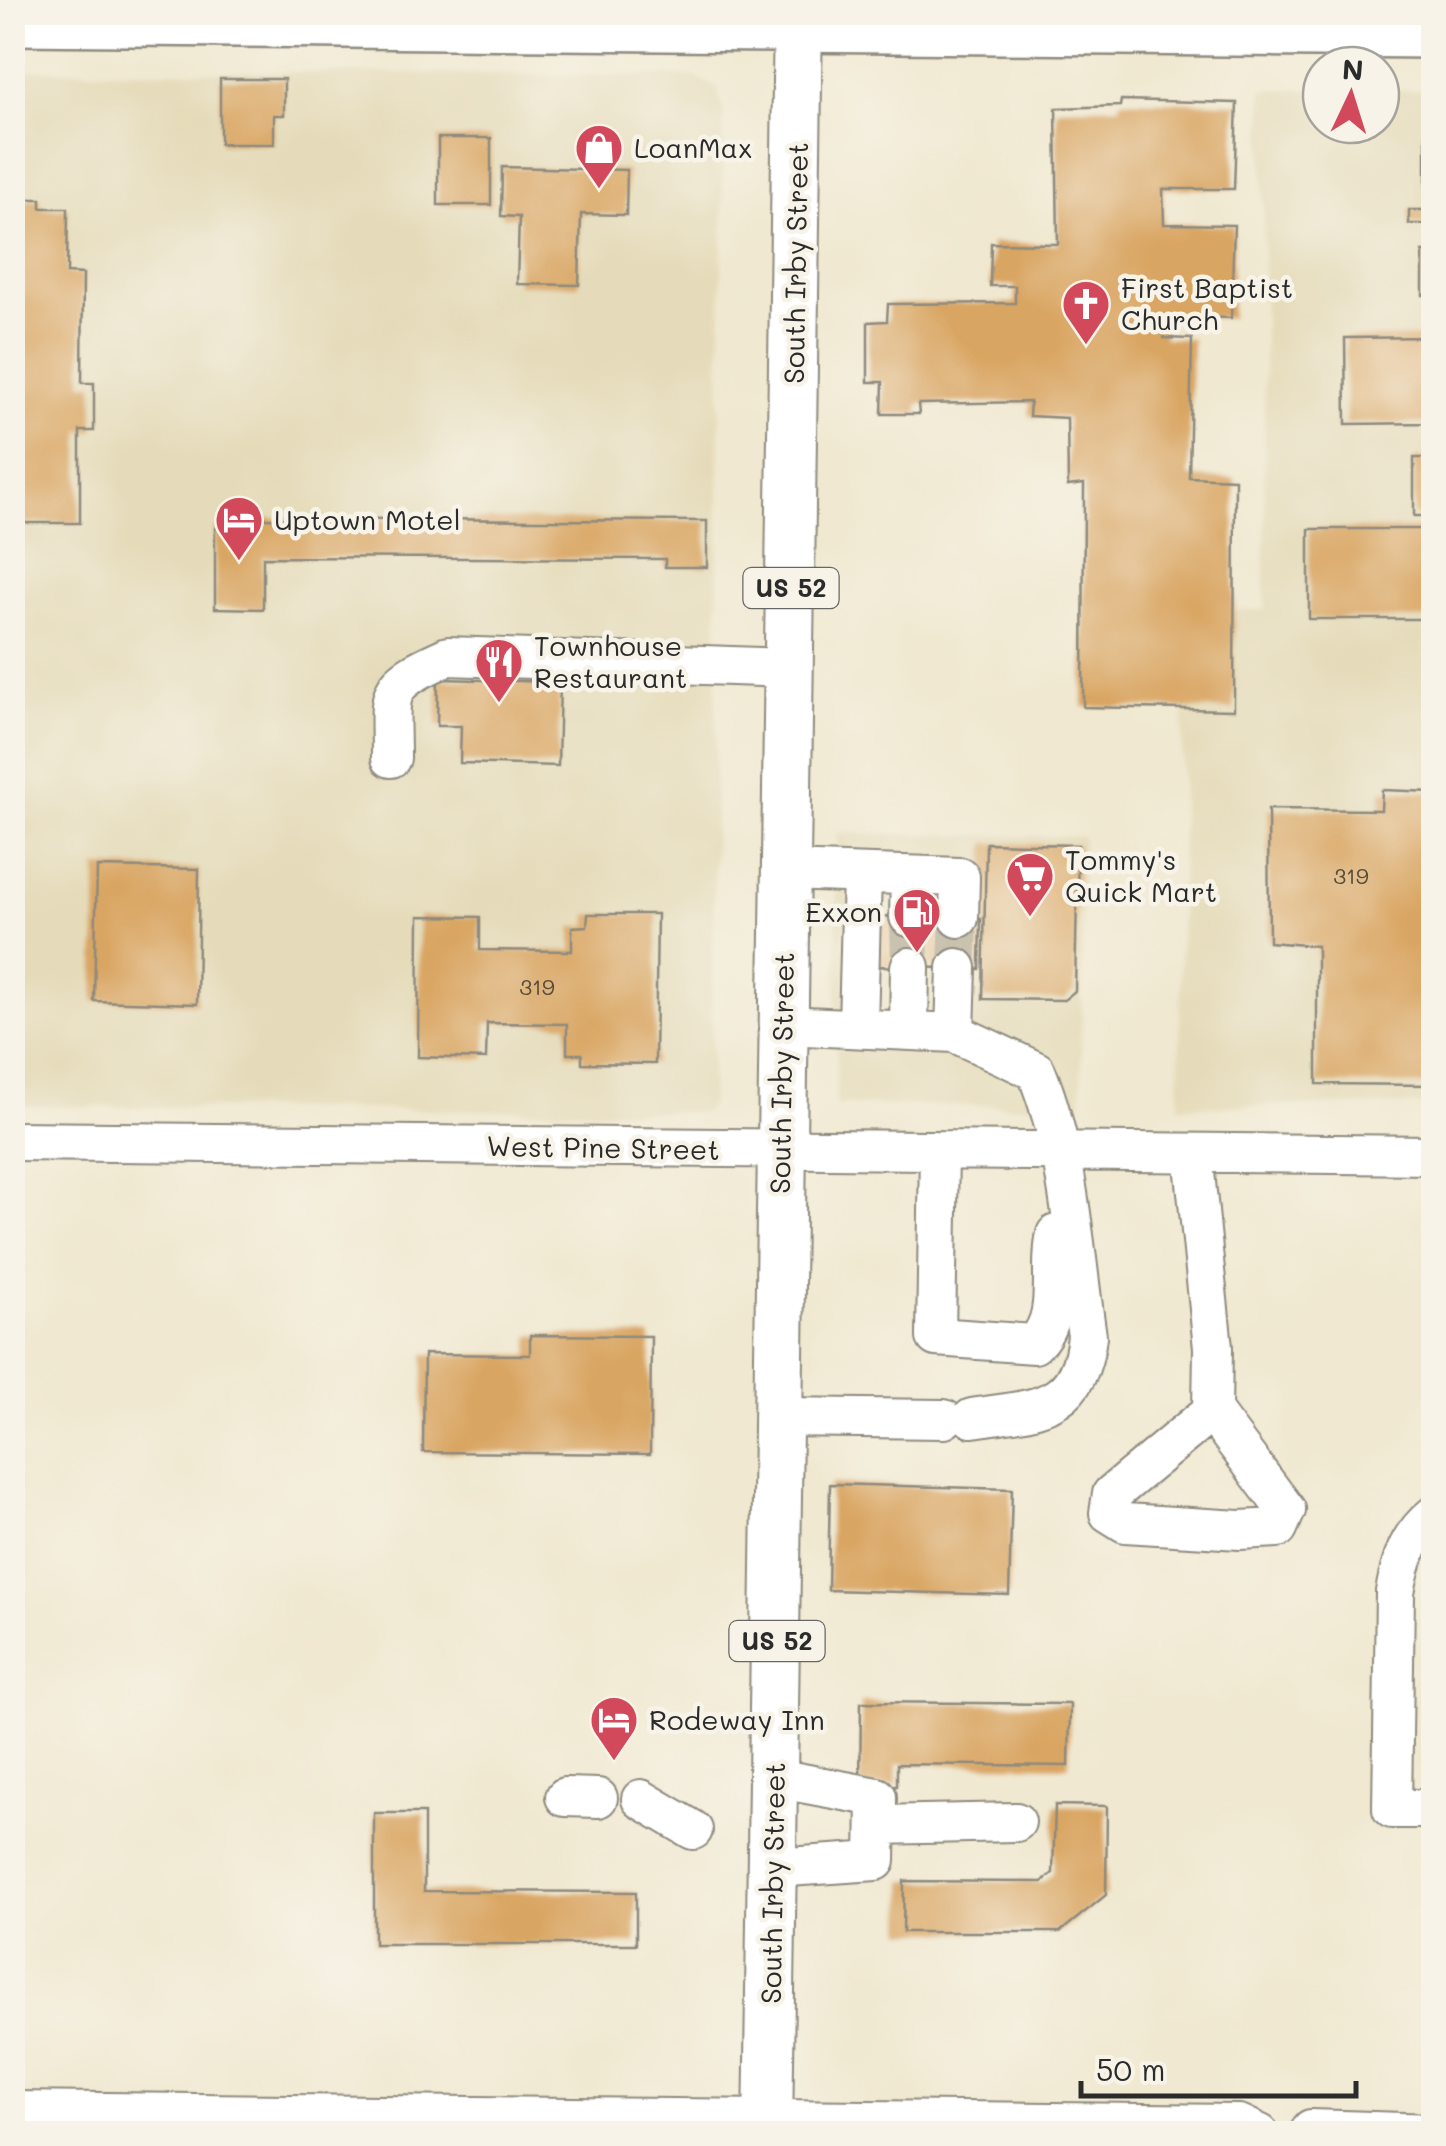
<svg xmlns="http://www.w3.org/2000/svg" width="1446" height="2146" viewBox="0 0 1446 2146" font-family="Mali,sans-serif">
<style>
.built{fill:#e5dbba}
.building{fill:#d9a562}
.lines{fill:none;stroke-linecap:round;stroke-linejoin:round}
.minor-tunnel{stroke:#c9c2af;stroke-width:38;stroke-dasharray:38 19;stroke-linecap:butt}
.minor-casing{stroke:#8e8a7e;stroke-width:42}
.major-casing{stroke:#8e8a7e;stroke-width:52}
.highway-casing{stroke:#8e8a7e;stroke-width:60}
.minor{stroke:#fff;stroke-width:38}
.major{stroke:#fff;stroke-width:48}
.highway{stroke:#fff;stroke-width:55}
.labels{text-anchor:middle;stroke-width:9;stroke-linejoin:round;paint-order:stroke}
.number-label{font-size:22px;fill:#564a39}
.shield{fill:#f7f3e8;stroke:#686764;stroke-width:2.5}
.shield-label{font-size:25px;font-weight:bold;fill:#2b2b2b}
.poi-label{font-size:28px;fill:#2b2b2b;stroke:#f7f3e8;text-anchor:start}
.street-label{font-size:28px;fill:#2b2b2b;stroke:#f7f3e8}
</style>
<rect width="100%" height="100%" fill="#f7f3e8"/>
<filter id="ink" filterUnits="userSpaceOnUse"><feTurbulence type="fractalNoise" baseFrequency=".01" numOctaves="2"/><feDisplacementMap in="SourceGraphic" scale="20" xChannelSelector="R" yChannelSelector="G"/><feConvolveMatrix kernelMatrix="1 2 1 2 8 2 1 2 1" color-interpolation-filters="sRGB"/></filter>
<filter id="wash" filterUnits="userSpaceOnUse"><feTurbulence type="fractalNoise" baseFrequency=".0048" numOctaves="4" result="noise"/><feDisplacementMap in="SourceGraphic" scale="40" xChannelSelector="R" yChannelSelector="G"/><feGaussianBlur stdDeviation="2.25" result="paint"/><feColorMatrix in="noise" values="0 0 0 0 0 0 0 0 0 0 0 0 0 0 0 0 0 1.4 0 .05"/><feComposite in="paint" operator="in"/></filter>
<g filter="url(#wash)">
<rect width="100%" height="100%" fill="#f0e8d0"/>
<path class="built" d="M 13,70 L 693,76 L 717,87 L 724,111 L 711,1103 L 705,1112 L 13,1106 Z
M 1263,89 L 1321,89 L 1321,125 L 1381,125 L 1381,90 L 1433,90 L 1433,1105 L 1179,1106 L 1184,609 L 1265,610 Z
M 837,833 L 1083,837 L 1081,1106 L 836,1105 Z"/>
<g id="blocks">
<path class="building" d="M 220,79 L 284,79 L 284,115 L 274,115 L 274,144 L 220,144 Z
M 1121,100 L 1237,103 L 1234,189 L 1163,189 L 1164,224 L 1234,225 L 1231,318 L 1164,316 L 1164,338 L 1192,339 L 1189,477 L 1235,479 L 1234,710 L 1083,707 L 1084,484 L 1068,486 L 1067,418 L 1029,416 L 1030,402 L 918,404 L 919,414 L 882,414 L 883,382 L 868,382 L 868,322 L 887,321 L 888,304 L 1015,303 L 1015,286 L 990,286 L 991,243 L 1058,244 L 1056,108 L 1120,106 Z
M 1426,128 L 1434,128 L 1434,224 L 1409,224 L 1409,210 L 1426,210 Z
M 438,138 L 491,138 L 491,205 L 438,205 Z
M 502,167 L 627,170 L 626,215 L 581,214 L 579,285 L 517,284 L 519,217 L 501,216 Z
M 24,199 L 41,199 L 41,208 L 68,208 L 67,273 L 83,274 L 82,383 L 94,383 L 94,431 L 80,431 L 80,523 L 12,523 L 12,210 L 24,210 Z
M 1423,252 L 1434,252 L 1434,295 L 1423,295 Z
M 1434,337 L 1434,423 L 1346,424 L 1345,338 Z
M 1414,458 L 1434,458 L 1434,516 L 1414,516 Z
M 235,518 L 707,521 L 707,567 L 665,567 L 665,559 L 263,557 L 263,609 L 215,608 L 215,528 L 235,528 Z
M 1309,529 L 1434,529 L 1434,619 L 1309,619 Z
M 438,679 L 560,682 L 558,766 L 460,763 L 461,726 L 437,726 Z
M 1382,790 L 1434,792 L 1434,1085 L 1317,1084 L 1317,946 L 1269,942 L 1268,809 L 1381,810 Z
M 986,843 L 1078,845 L 1075,991 L 1064,1000 L 983,999 Z
M 97,867 L 199,869 L 197,1004 L 94,1001 Z
M 588,914 L 657,914 L 655,1064 L 582,1063 L 582,1054 L 567,1054 L 567,1024 L 487,1023 L 486,1059 L 418,1057 L 419,916 L 480,917 L 480,950 L 572,951 L 572,927 L 587,926 Z
M 871,916 L 981,919 L 980,969 L 870,966 Z
M 530,1335 L 651,1336 L 650,1454 L 423,1452 L 424,1354 L 530,1355 Z
M 830,1484 L 1012,1489 L 1009,1595 L 828,1590 Z
M 861,1702 L 1070,1704 L 1069,1766 L 897,1764 L 897,1786 L 860,1786 Z
M 1055,1805 L 1107,1806 L 1106,1895 L 1060,1932 L 903,1932 L 904,1881 L 1042,1882 L 1053,1873 Z
M 374,1813 L 424,1813 L 424,1891 L 636,1892 L 636,1944 L 374,1944 Z"/>
</g>
</g>
<g filter="url(#ink)">
<use href="#blocks" fill-opacity="0" stroke="#8e8a7e" stroke-width="2.5"/>
<g class="lines">
<path class="minor-tunnel" d="M 909,917 L 910,967
M 957,968 L 959,918"/>
<g class="minor-casing">
<path id="minor" d="M 391,758 C 391,688 381,686 448,656 L 789,668
M 786,871 L 960,877 L 959,918
M 909,917 L 910,876
M 783,1025 L 955,1033 L 1036,1071 C 1070,1153 1074,1249 1087,1336 C 1079,1412 1035,1408 972,1418
M 858,1026 L 862,875
M 909,1028 L 910,967
M 955,1033 L 957,968
M 12,1141 L 1434,1155
M 939,1151 L 936,1337 L 1034,1344 C 1064,1316 1047,1270 1056,1234
M 1193,1153 L 1213,1348 L 1212,1411 L 1286,1510 L 1278,1528 L 1240,1530 L 1125,1523 L 1109,1513 L 1112,1494 L 1212,1411
M 779,1417 L 944,1419
M 1434,1515 C 1408,1536 1401,1560 1395,1592 L 1392,1809 L 1434,1809
M 565,1797 L 598,1798
M 641,1799 L 693,1830
M 877,1825 L 1016,1822
M 773,1868 L 876,1861 L 877,1797 L 775,1778
M 12,2111 L 1239,2124 L 1260,2134
M 1311,2129 L 1434,2133"/>
</g>
<g class="major-casing">
<path id="major" d="M 768,2134 L 798,12"/>
</g>
<g class="highway-casing">
<path id="highway" d="M 12,17 L 1434,30"/>
</g>
<use href="#minor" class="minor"/>
<use href="#major" class="major"/>
<use href="#highway" class="highway"/>
</g>
</g>
<defs>
<g id="shop-pin" transform="scale(2.5)"><path d="M0 17L-7.5 6A9.5 9.5 0 1 1 7.5 6Z" fill="#d1495b" stroke="#f7f3e8"/><path d="M-5-2.5h2.3a2.7 3.5 0 0 1 5.4 0H5L5.5 6h-11ZM-1.5-2.5h3a1.5 2.3 0 0 0-3 0Z" fill="#fff"/></g>
<g id="church-pin" transform="scale(2.5)"><path d="M0 17L-7.5 6A9.5 9.5 0 1 1 7.5 6Z" fill="#d1495b" stroke="#f7f3e8"/><path d="M-1.2-6h2.4v3.5h3.3v2.4h-3.3V6h-2.4V-.1h-3.3v-2.4h3.3Z" fill="#fff"/></g>
<g id="hotel-pin" transform="scale(2.5)"><path d="M0 17L-7.5 6A9.5 9.5 0 1 1 7.5 6Z" fill="#d1495b" stroke="#f7f3e8"/><path d="M-6-4.5h1.5V1H6V5H4.5V3h-9V5H-6ZM-4 0a1.8 1.8 0 1 1 3.6 0ZM.5 0V-2.5h3Q6-2.5 6 0Z" fill="#fff"/></g>
<g id="restaurant-pin" transform="scale(2.5)"><path d="M0 17L-7.5 6A9.5 9.5 0 1 1 7.5 6Z" fill="#d1495b" stroke="#f7f3e8"/><path d="M-5-6h1v4h1v-4h1v4h1v-4h1v5L-1.5 .5V6h-2V.5L-5-1ZM5-6V6H3V1.5H1.5Q1.5-4 5-6Z" fill="#fff"/></g>
<g id="supermarket-pin" transform="scale(2.5)"><path d="M0 17L-7.5 6A9.5 9.5 0 1 1 7.5 6Z" fill="#d1495b" stroke="#f7f3e8"/><path d="M-6-5.5h2.5l.6 2H6L4.5 2H-2.5L-4.4-4H-6ZM-1.5 3.2a1.3 1.3 0 1 0 .1 0ZM3 3.2a1.3 1.3 0 1 0 .1 0Z" fill="#fff"/></g>
<g id="fuel-pin" transform="scale(2.5)"><path d="M0 17L-7.5 6A9.5 9.5 0 1 1 7.5 6Z" fill="#d1495b" stroke="#f7f3e8"/><path d="M-5.5-6h7V0h2V4h1.3V-2.5L3-4.5l.8-.8L6-3V5H2.5V1h-1V6h-7ZM-4.2-4.7v3.2H.2V-4.7Z" fill="#fff"/></g>
</defs>
<g fill-rule="evenodd">
<use href="#shop-pin" x="599" y="148"/>
<use href="#church-pin" x="1086" y="304"/>
<use href="#hotel-pin" x="239" y="520"/>
<use href="#restaurant-pin" x="499" y="662"/>
<use href="#supermarket-pin" x="1030" y="876"/>
<use href="#fuel-pin" x="917" y="912"/>
<use href="#hotel-pin" x="614" y="1720"/>
</g>
<g class="labels">
<g class="number-label">
<text x="1351" y="884">319</text>
<text x="537" y="995">319</text>
</g>
<g class="shield">
<rect x="743.5" y="568" width="95" height="40" rx="8"/>
<rect x="729.5" y="1621" width="95" height="40" rx="8"/>
</g>
<g class="shield-label">
<text x="791" y="597">US 52</text>
<text x="777" y="1650">US 52</text>
</g>
<g class="poi-label">
<text x="634" y="158">LoanMax</text>
<text x="1121" y="298">First Baptist<tspan x="1121" dy="32">Church</tspan></text>
<text x="274" y="530">Uptown Motel</text>
<text x="534" y="656">Townhouse<tspan x="534" dy="32">Restaurant</tspan></text>
<text x="1065" y="870">Tommy's<tspan x="1065" dy="32">Quick Mart</tspan></text>
<text x="882" y="922" text-anchor="end">Exxon</text>
<text x="649" y="1730">Rodeway Inn</text>
</g>
<g class="street-label">
<text transform="translate(796 263) rotate(-89)" y="10">South Irby Street</text>
<text transform="translate(782 1073) rotate(-89)" y="10">South Irby Street</text>
<text transform="translate(603 1148) rotate(1)" y="10">West Pine Street</text>
<text transform="translate(773 1883) rotate(-89)" y="10">South Irby Street</text>
</g>
</g>
<rect width="1446" height="2146" fill="none" stroke="#f7f3e8" stroke-width="50"/>
<g transform="translate(1351 95) rotate(4)"><circle r="48" fill="#f7f3e8" stroke="#a5a39c" stroke-width="2.5"/>
<path d="M0-8L18 38L0 25L-18 38Z" fill="#d1495b"/>
<text y="-15" font-size="28" font-weight="bold" text-anchor="middle" fill="#2b2b2b">N</text>
</g>
<path d="M1081 2081v15h275v-15" fill="none" stroke="#2b2b2b" stroke-width="5"/>
<text x="1096" y="2081" font-size="30" fill="#2b2b2b" stroke="#f7f3e8" stroke-width="8" paint-order="stroke">50 m</text>
</svg>
